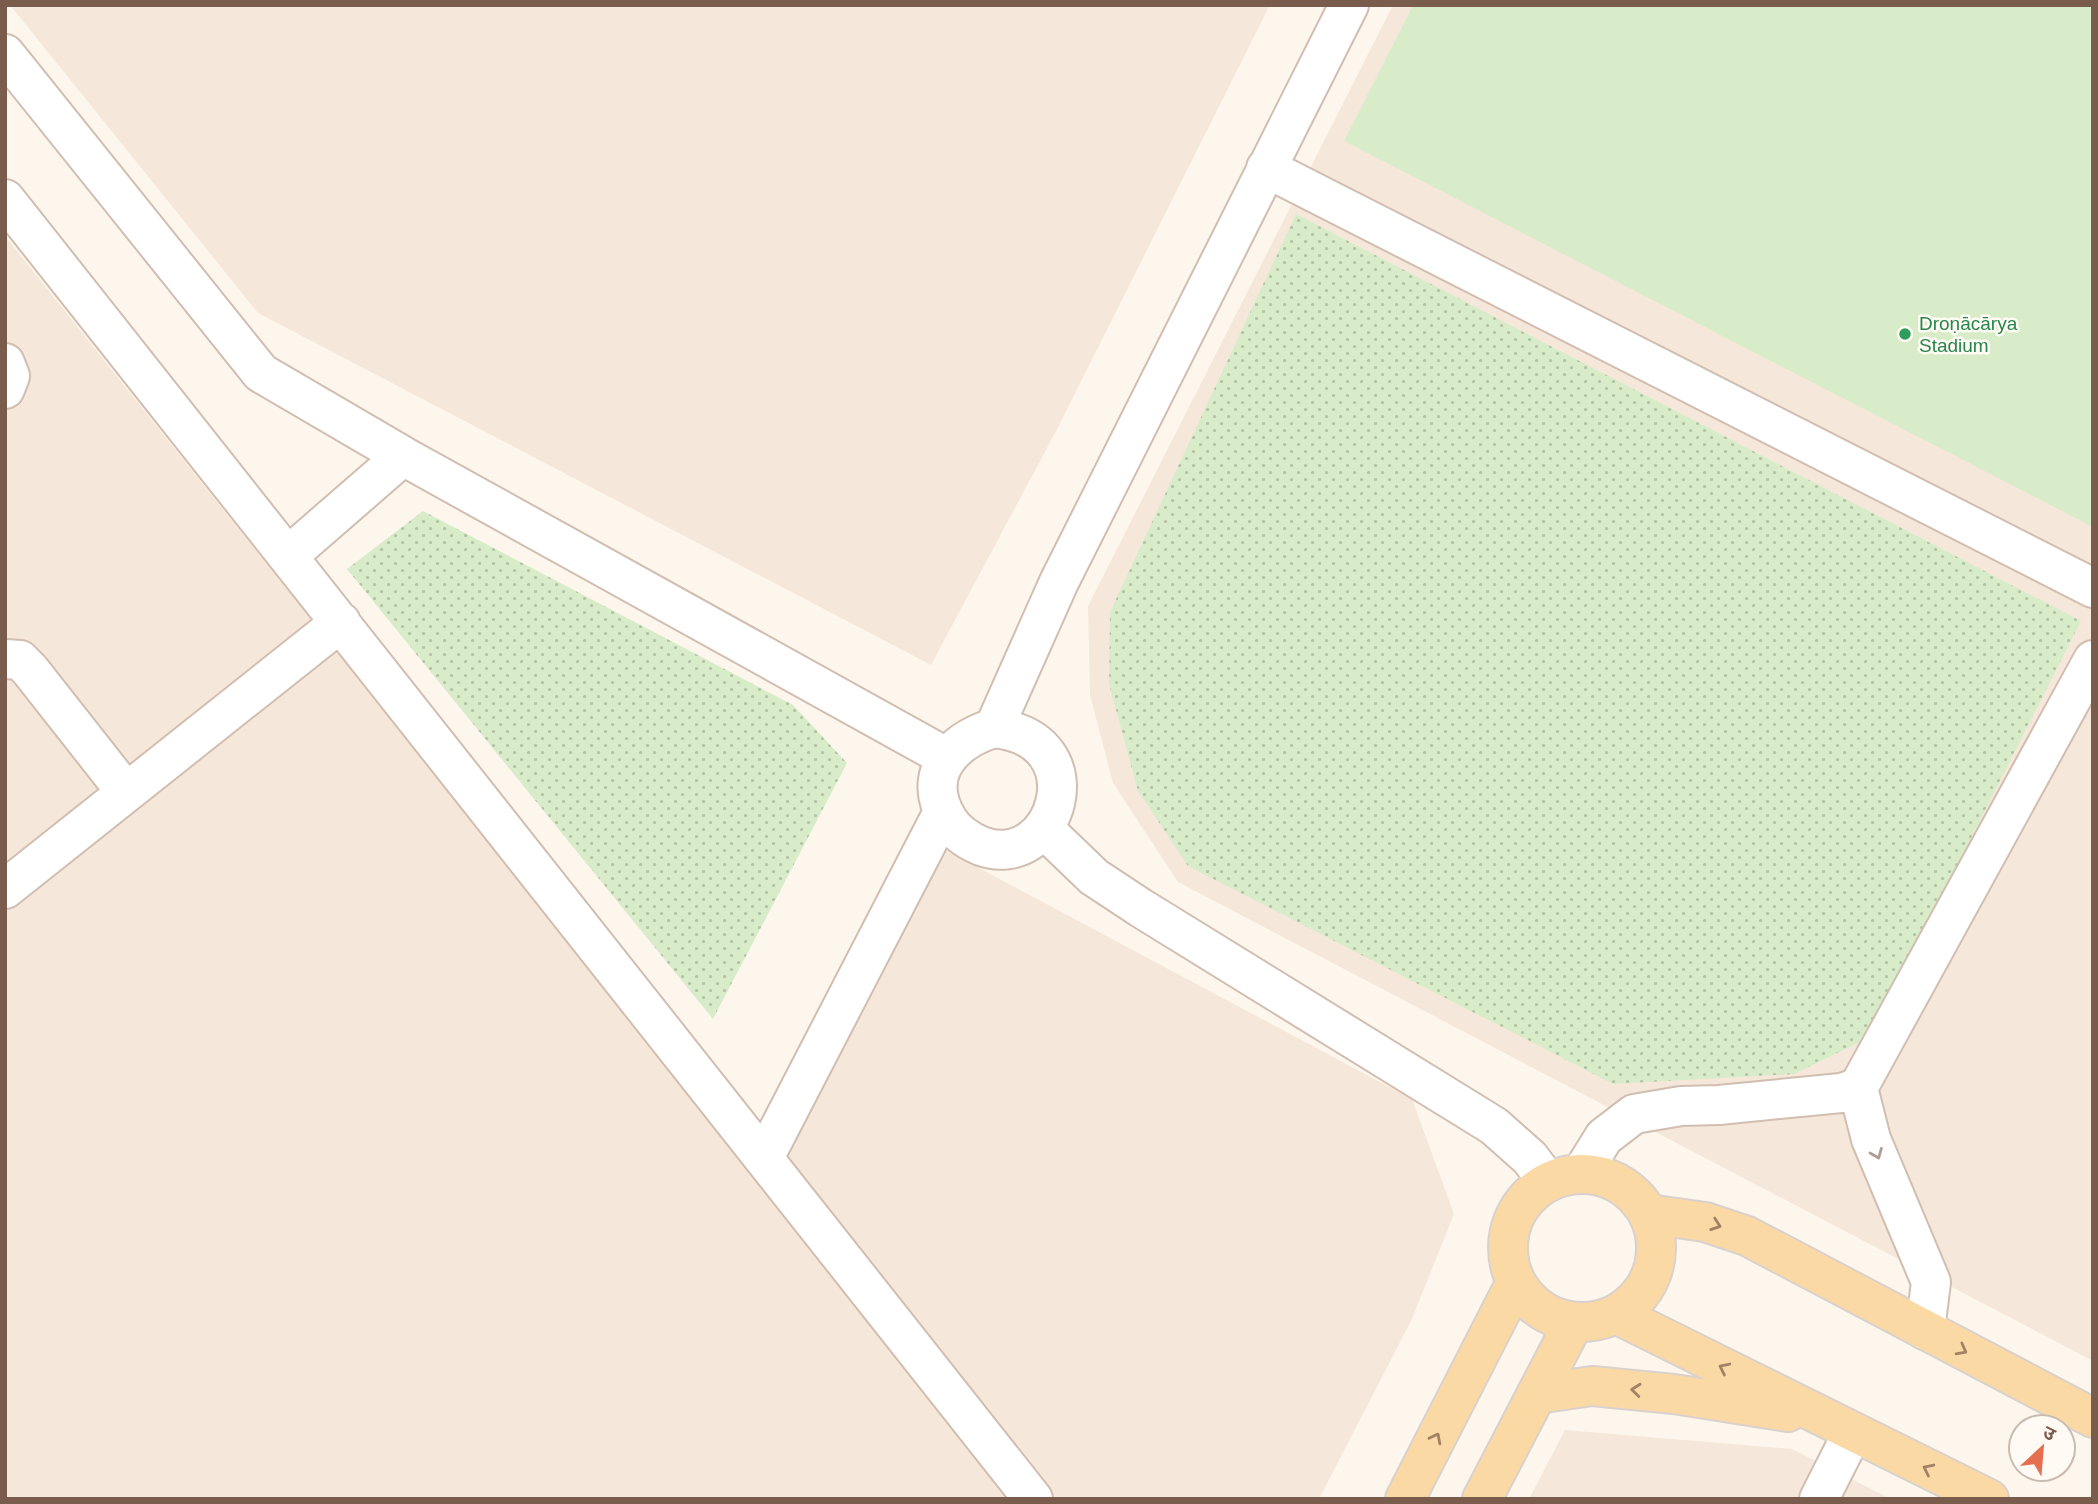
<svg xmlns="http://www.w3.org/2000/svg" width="2098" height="1504" viewBox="0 0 2098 1504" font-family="Arial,'Noto Sans Devanagari',sans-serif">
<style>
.residential{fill:#f5e8da}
.green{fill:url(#green-dots)}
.pitch{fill:#d8ecc9}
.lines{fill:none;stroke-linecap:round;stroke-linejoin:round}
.minor-casing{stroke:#d1beb0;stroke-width:42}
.major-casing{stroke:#dad1cd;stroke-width:42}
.minor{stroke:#fff;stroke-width:38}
.major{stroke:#fbd9a5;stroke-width:38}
.oneway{stroke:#af9d94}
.oneway2{stroke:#a18267}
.leisure-dot{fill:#2e9e5b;stroke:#fffaf3;stroke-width:2.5}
.labels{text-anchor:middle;stroke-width:5;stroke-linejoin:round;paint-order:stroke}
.leisure-label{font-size:19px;fill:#27864d;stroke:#fffaf3;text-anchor:start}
</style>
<defs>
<pattern id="green-dots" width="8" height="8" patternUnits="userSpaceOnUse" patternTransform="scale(1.75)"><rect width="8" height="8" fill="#d8ecc9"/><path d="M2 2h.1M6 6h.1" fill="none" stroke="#b4c2a5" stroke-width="1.8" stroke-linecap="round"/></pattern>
</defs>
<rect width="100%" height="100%" fill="#fdf6ec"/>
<path class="residential" d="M 10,5 L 1270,5 L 1055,433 L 931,665 L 258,313 Z
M 1393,5 L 2093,5 L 2093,1361 L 1178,882 L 1113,783 L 1090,695 L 1088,606 Z
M 5,236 L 753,1174 L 932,843 L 1412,1099 L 1454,1214 L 1411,1321 L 1319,1499 L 5,1499 Z
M 1565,1430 L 1792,1449 L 1891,1499 L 1529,1499 Z"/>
<path class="green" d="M 1296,214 L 2081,621 L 1870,1037 L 1794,1074 L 1613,1084 L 1188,866 L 1138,791 L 1109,684 L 1110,612 Z
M 423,511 L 793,705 L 847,763 L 713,1019 L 347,569 Z"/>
<path class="pitch" d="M 1413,5 L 2093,5 L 2093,527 L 1344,141 Z"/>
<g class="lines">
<g class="minor-casing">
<path id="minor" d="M 5,54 L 261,373 L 403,456 L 946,757
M 1266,168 L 2093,588
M 5,199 L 1033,1499
M 5,363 L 10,376 L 5,389
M 288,556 L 403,456
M 5,659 L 20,660 L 30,670 L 126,792
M 994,728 C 1100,739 1056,874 981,846 C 967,840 956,833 948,820 C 920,775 952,741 994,728 L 1059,582 L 1349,5
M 1043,828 L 1094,877 L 1141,908 L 1494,1126 L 1530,1158 L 1548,1182
M 5,889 L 341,622
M 765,1156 L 943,812
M 1581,1174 L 1604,1137 L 1634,1114 L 1681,1106 L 1719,1105 L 1841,1093 L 1858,1088
M 1925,1330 L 1931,1282 L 1871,1139 L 1858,1088 L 2093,660
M 1819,1499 L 1853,1432"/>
</g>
<g class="major-casing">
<path id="major" d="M1508 1248a74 74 0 1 1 148 0a74 74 0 1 1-148 0Z
M 1648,1214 L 1705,1222 L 1747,1236 L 2093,1418
M 1616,1314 L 1989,1499
M 1537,1394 L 1592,1386 L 1674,1394 L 1788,1412
M 1405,1499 L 1516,1282
M 1482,1499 L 1574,1322"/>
</g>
<use href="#minor" class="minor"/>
<use href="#major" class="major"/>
</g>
<defs><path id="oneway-chevron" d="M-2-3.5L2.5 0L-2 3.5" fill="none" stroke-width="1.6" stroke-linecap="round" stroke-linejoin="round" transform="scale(1.75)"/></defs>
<use class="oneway" href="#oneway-chevron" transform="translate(1877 1154) rotate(68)"/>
<g class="oneway2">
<use href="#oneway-chevron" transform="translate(1716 1225) rotate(19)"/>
<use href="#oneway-chevron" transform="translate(1962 1350) rotate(28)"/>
<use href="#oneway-chevron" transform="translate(1724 1368) rotate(-154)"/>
<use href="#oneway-chevron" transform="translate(1636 1390) rotate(-174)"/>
<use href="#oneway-chevron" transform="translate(1436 1438) rotate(-63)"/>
<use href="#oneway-chevron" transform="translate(1928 1469) rotate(-154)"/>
</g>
<circle class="leisure-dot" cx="1905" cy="334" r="7"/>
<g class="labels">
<g class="leisure-label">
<text x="1919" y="330">Droṇācārya<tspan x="1919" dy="22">Stadium</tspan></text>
</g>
</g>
<rect width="2098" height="1504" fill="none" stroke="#7a5c4d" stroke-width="14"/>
<g transform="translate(2042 1448) rotate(26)"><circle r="33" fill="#fffaf3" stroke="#cabbb1" stroke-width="2"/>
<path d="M0-5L12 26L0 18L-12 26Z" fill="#e76f51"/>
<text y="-10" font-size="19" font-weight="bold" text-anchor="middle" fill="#7a5c4d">उ</text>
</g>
</svg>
